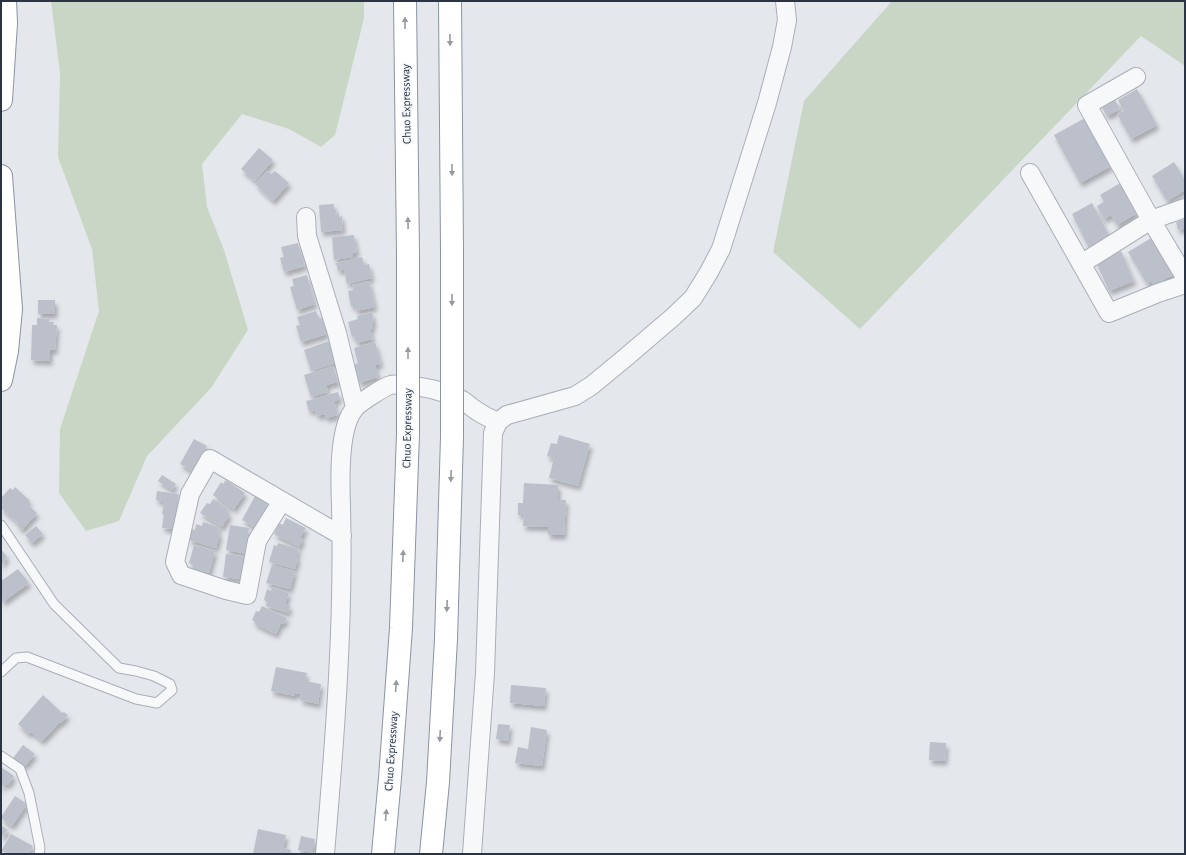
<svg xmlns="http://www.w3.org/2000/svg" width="1186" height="855" viewBox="0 0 1186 855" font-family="'Alegreya Sans',sans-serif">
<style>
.green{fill:#c9d6c5}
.building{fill:#bbc0ca;filter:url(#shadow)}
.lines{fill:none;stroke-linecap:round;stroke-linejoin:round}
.lane-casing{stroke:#a9aeb7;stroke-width:11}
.street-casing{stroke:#a9aeb7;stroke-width:20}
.highway-casing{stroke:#8b94a3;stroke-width:24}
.lane{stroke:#f7f8fa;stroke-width:9}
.street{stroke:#f7f8fa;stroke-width:18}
.highway{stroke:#fff;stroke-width:22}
.highway-bridge-casing{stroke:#8b94a3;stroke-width:24;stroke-linecap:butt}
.highway-bridge{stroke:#fff;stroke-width:22}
.oneway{fill:#959aa2}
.labels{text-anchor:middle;stroke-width:3;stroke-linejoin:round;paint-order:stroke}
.street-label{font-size:12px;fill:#2b3445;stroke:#f4f6f9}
</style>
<defs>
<filter id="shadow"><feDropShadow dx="2.5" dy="4.5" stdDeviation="2" flood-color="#0004"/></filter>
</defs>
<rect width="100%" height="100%" fill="#e4e7ec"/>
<path class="green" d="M 51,1 L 364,1 L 364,18 L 335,135 L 321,147 L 289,129 L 242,114 L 202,164 L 207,207 L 224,250 L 248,330 L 211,388 L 147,456 L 119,521 L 86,531 L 59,493 L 60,429 L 99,311 L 92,249 L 58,157 L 60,73 Z
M 892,1 L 1185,1 L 1185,66 L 1141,36 L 860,329 L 773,252 L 804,101 Z"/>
<path class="building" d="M 1137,89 L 1157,125 L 1131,139 L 1117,114 L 1124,111 L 1118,100 Z
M 1115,100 L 1120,109 L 1107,116 L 1102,108 Z
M 1085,118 L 1111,166 L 1080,183 L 1054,135 Z
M 259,148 L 273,160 L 255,181 L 241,169 Z
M 1174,162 L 1185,180 L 1185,190 L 1167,201 L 1152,176 Z
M 267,171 L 271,174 L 275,171 L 289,183 L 273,201 L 255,184 Z
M 1120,183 L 1137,213 L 1117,225 L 1111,215 L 1104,219 L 1097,206 L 1104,202 L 1100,195 Z
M 1092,203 L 1110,237 L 1089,248 L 1072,214 Z
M 334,204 L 334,214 L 339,213 L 339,217 L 342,216 L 343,230 L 321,232 L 319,205 Z
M 1185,219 L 1185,228 L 1178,230 L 1176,222 Z
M 354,235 L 357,253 L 353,253 L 353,257 L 334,260 L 332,237 Z
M 1151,238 L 1173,274 L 1154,286 L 1151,281 L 1147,284 L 1128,252 Z
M 298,243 L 305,266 L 284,272 L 280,258 L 284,257 L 281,247 Z
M 1121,251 L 1134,281 L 1109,291 L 1096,262 Z
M 362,257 L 364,265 L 369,264 L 372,278 L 347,284 L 344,269 L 338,271 L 336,263 Z
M 307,275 L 315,304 L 297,310 L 290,287 L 294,286 L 292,279 Z
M 369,281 L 375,307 L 356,311 L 355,306 L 351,306 L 348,291 L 353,290 L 352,285 Z
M 38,300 L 55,300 L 55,314 L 38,314 Z
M 316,311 L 319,319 L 322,318 L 327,334 L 301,342 L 296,326 L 300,325 L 297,317 Z
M 372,312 L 374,323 L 372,323 L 373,328 L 370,329 L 373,339 L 356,343 L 354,336 L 352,337 L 348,322 L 358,319 L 357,316 Z
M 37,318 L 49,319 L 49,322 L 54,322 L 53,325 L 57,325 L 55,350 L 50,350 L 50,361 L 31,360 L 32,325 L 37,325 Z
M 329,341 L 336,363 L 311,371 L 304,350 Z
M 375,342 L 381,364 L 375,365 L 378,377 L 359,383 L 354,365 L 358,363 L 354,348 Z
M 333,366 L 338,382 L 326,385 L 328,392 L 311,397 L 304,375 Z
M 338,392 L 340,399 L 334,401 L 338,415 L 326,418 L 325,414 L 317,416 L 315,410 L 309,411 L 306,401 Z
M 559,435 L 590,444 L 578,486 L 549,478 L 554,458 L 547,456 L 551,443 L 557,444 Z
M 194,439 L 207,446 L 194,472 L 180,464 Z
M 162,475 L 176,484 L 172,490 L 158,481 Z
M 226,480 L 245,493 L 234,509 L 213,495 L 221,482 L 223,484 Z
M 524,483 L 558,485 L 558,500 L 566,500 L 564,535 L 548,535 L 548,527 L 523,526 L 524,515 L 518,515 L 518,503 L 523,503 Z
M 15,487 L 30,501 L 27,504 L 37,513 L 22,530 L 17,525 L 18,523 L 1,508 L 3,505 L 1,503 L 1,498 L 10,488 L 13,490 Z
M 157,491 L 179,494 L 174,529 L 162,528 L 164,515 L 162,514 L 164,502 L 156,500 Z
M 255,496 L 268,503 L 266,506 L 268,507 L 256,528 L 242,520 Z
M 213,499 L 228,508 L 226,512 L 230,514 L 222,527 L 200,513 L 207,503 L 210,504 Z
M 286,518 L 306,528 L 300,538 L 303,539 L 299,547 L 274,534 L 279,523 L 283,525 Z
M 203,522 L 219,527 L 217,533 L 220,534 L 216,548 L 189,540 L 192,529 L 195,530 L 196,524 L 202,526 Z
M 230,525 L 249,528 L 247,540 L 251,541 L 248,554 L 226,550 Z
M 36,526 L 43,534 L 32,543 L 25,535 Z
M 278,543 L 299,549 L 296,557 L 298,558 L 295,569 L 269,562 L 274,545 L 277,546 Z
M 194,545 L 215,551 L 208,576 L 192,571 L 193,565 L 189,563 Z
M 1,549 L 7,557 L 1,566 Z
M 226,554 L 248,557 L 246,570 L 241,569 L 240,579 L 223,577 Z
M 272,565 L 295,571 L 290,589 L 266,583 Z
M 18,569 L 29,583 L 3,602 L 1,599 L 1,581 Z
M 272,587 L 289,593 L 285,604 L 290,606 L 288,613 L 266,606 L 267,602 L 264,600 L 267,589 L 271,591 Z
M 262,606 L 287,618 L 284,624 L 281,623 L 276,634 L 255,624 L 255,622 L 252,620 L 256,611 L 259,612 Z
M 276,667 L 307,673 L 305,681 L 321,684 L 318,704 L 300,700 L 301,694 L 295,693 L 295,696 L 271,691 Z
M 511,685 L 546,688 L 544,706 L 510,703 Z
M 43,695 L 62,713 L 64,712 L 68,715 L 61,723 L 60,722 L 42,741 L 31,732 L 29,734 L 18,724 Z
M 498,724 L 510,725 L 508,741 L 496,739 Z
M 531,727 L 547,730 L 542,766 L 515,763 L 518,747 L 528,749 Z
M 930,742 L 946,743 L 945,761 L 929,760 Z
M 23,745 L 35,754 L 25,766 L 13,758 Z
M 1,767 L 14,776 L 8,785 L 5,783 L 1,789 Z
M 15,796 L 27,804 L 12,826 L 1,818 L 1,817 Z
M 1,825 L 8,830 L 1,838 Z
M 258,829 L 286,835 L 283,848 L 291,850 L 290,854 L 253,854 Z
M 11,834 L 33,846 L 29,854 L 5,854 L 6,853 L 1,851 Z
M 301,836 L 315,839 L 312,853 L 298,850 Z"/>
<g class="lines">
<g class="lane-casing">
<path id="lane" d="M 1,525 L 54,604 L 119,668 L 136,671 L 154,676 L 170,684 L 172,690 L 157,703 L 136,699 L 27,657 L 16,658 L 1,672
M 1,756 L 20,769 L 29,793 L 40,848 L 39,854"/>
</g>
<g class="street-casing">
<path id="street" d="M 1136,77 L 1087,105 L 1151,220 L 1185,277
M 1030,173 L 1109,313 L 1158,293 L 1185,284
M 306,217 L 307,236 L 337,333 L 355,407
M 1081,264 L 1151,220 L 1185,208
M 498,422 L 507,415 L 575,396 L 591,386 L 625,358 L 673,317 L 693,298 L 709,272 L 721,249 L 745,173 L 767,103 L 782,47 L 787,20 L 785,1
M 282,501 L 257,541 L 247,595 L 226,590 L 181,575 L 175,562 L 190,494 L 210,459 L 342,536
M 325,854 C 335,738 344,622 341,506 C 340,481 338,427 355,408 C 359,403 385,386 391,385 C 394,384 399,385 403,385 C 423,386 444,391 462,400 C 467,403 472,408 477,411 C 483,415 491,419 498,422 L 493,433 L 485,673 L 472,854"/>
</g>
<g class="highway-casing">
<path id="highway" d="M 1,100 L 6,23 L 5,1
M 1,176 L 11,309 L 7,351 L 1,380
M 383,854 L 390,778 L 401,628 L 408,434
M 431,854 L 438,782 L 446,639 L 452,437"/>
</g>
<use href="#lane" class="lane"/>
<use href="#street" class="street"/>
<use href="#highway" class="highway"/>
<g class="highway-bridge-casing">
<path id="highway-bridge" d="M 405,1 L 408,255 L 408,434
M 450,1 L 452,250 L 452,437"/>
</g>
<use href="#highway-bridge" class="highway-bridge"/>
</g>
<defs><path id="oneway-solid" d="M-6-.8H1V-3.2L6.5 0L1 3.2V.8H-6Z"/></defs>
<g class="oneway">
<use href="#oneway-solid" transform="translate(405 23) rotate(-90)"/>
<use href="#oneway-solid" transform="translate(450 40) rotate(89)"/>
<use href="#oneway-solid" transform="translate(452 170) rotate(89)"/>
<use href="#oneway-solid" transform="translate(408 223) rotate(-91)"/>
<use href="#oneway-solid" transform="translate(452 300) rotate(90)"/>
<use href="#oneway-solid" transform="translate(408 353) rotate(-90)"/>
<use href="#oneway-solid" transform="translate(451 476) rotate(92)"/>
<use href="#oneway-solid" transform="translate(403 556) rotate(-88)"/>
<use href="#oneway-solid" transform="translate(447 606) rotate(92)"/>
<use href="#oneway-solid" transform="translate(396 686) rotate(-86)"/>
<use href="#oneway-solid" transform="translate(440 736) rotate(93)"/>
<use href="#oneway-solid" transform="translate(386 815) rotate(-85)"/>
</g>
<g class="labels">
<g class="street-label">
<text transform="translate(406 104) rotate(-91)" y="4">Chuo Expressway</text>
<text transform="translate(407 428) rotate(-89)" y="4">Chuo Expressway</text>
<text transform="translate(391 751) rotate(-86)" y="4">Chuo Expressway</text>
</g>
</g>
<rect width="1186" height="855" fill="none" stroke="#2b3445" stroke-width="4"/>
</svg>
